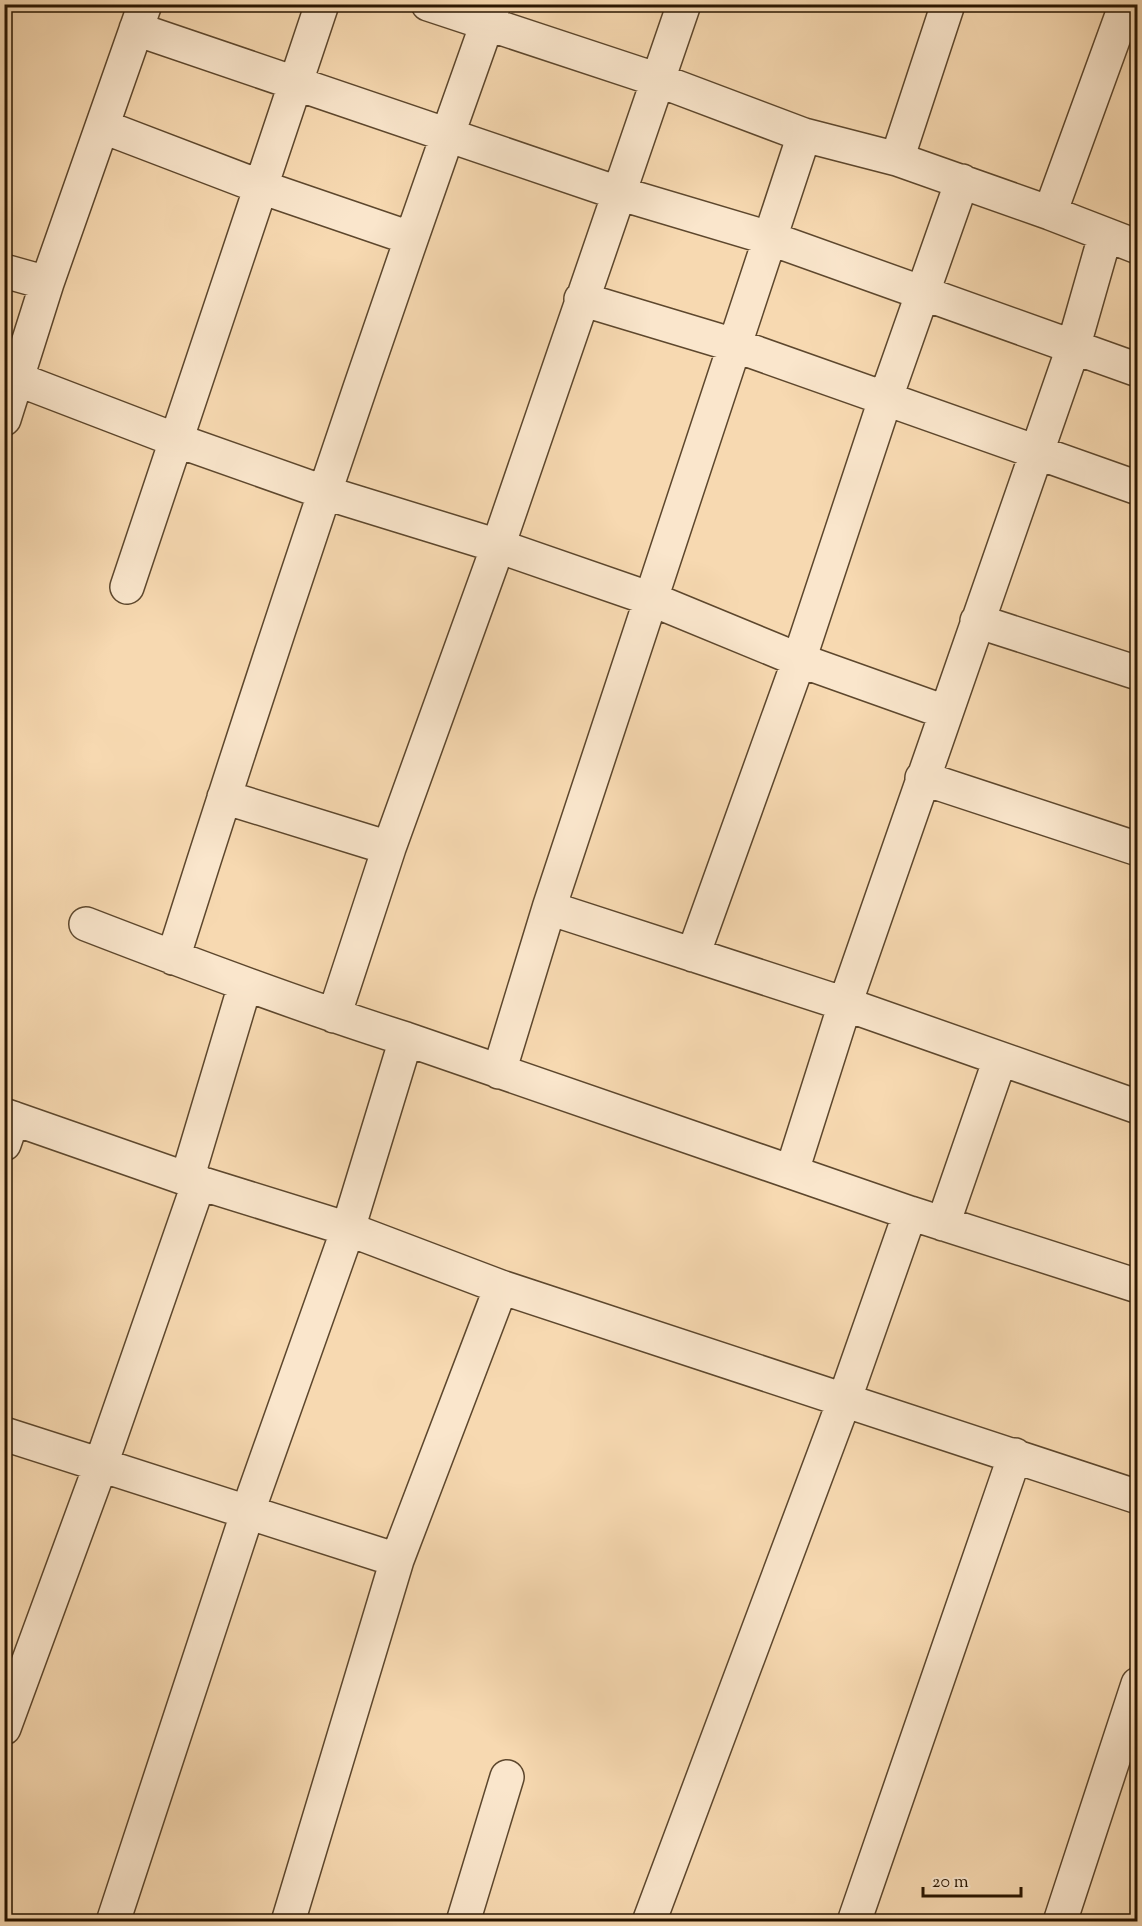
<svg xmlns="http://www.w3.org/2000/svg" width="1142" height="1926" viewBox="0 0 1142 1926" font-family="'Sorts Mill Goudy',serif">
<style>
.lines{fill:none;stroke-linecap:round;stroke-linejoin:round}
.minor-casing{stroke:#5d472d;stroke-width:36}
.minor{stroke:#fae6cc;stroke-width:33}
</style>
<rect width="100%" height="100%" fill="#f7d9b1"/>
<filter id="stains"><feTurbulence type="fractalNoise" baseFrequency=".00333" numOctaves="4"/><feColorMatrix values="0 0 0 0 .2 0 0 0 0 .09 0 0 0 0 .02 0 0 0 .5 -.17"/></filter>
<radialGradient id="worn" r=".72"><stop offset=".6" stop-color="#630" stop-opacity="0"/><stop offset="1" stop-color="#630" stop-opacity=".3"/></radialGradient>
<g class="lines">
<g class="minor-casing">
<path id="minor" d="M 428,4 L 658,80 L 804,135 L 897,159 L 1050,213 L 1138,247
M 136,29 L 618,193 L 769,238 L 1138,370
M 104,127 L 261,187 L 410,238
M 897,159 L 948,4
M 1050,213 L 1126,4
M 4,271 L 47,283
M 581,299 L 734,345 L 1138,488
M 17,379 L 176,440 L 326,493 L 498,546 L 651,599 L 799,660 L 945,712
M 4,419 L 47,283 L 145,4
M 127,587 L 322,4
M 977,621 L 1138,673
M 922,778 L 1138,849
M 224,797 L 389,848
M 549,908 L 845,1004 L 1138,1107
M 86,924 C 192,965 298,1005 406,1039 L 910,1213 L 1138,1286
M 693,955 L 799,660 L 885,400 L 962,181
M 173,958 C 274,638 381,320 494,4
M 334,1016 L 389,848 L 498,546 L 684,4
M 499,1072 L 549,908 L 804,135
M 4,1115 L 187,1179 L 348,1229 L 501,1287 L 1138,1497
M 4,1144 L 13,1118
M 792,1171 L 845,1004 L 1073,348 L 1105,236
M 187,1179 L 245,985
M 943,1224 L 1000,1059
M 4,1434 L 397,1560 L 501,1287
M 4,1728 L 101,1464 L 199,1182
M 113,1922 L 248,1511 L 348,1229 L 406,1039
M 288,1922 L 397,1560
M 463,1922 L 507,1777
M 649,1922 L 844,1401 L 910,1213
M 854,1922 L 1015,1455
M 1060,1922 L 1138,1684"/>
</g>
<use href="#minor" class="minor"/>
</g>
<rect width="1142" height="1926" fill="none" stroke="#f7d9b1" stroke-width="24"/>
<rect x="6" y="6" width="1130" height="1914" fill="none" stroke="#2a1601" stroke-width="3"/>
<rect x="12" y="12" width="1118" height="1902" fill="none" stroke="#2a1601" stroke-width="1.5"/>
<path d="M923 1887v9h98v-9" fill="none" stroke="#2a1601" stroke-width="3"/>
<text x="932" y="1887" font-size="18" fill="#2a1601" stroke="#fae6cc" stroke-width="4.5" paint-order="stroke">20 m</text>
<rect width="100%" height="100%" filter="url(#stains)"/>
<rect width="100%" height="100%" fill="url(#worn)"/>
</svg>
